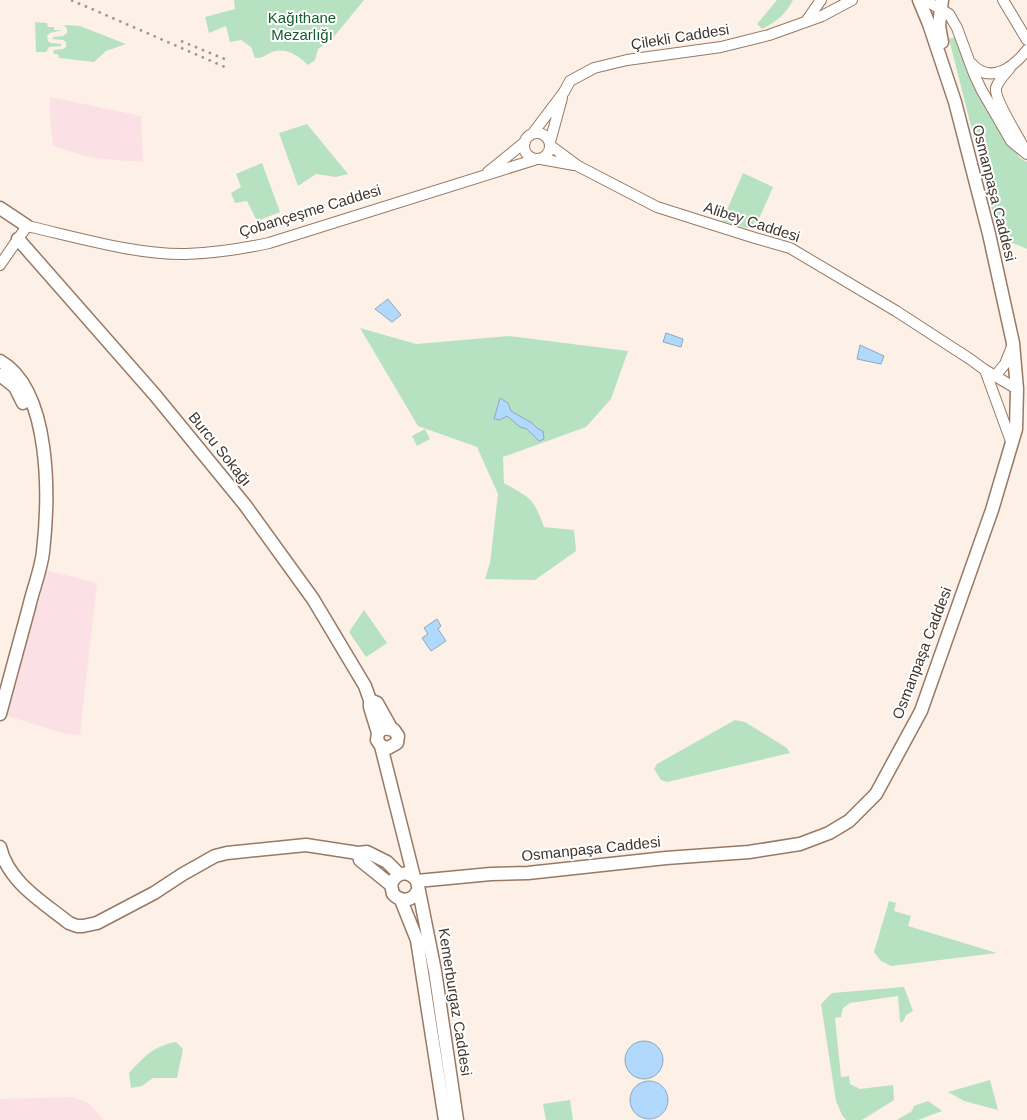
<svg xmlns="http://www.w3.org/2000/svg" width="1027" height="1120" viewBox="0 0 1027 1120" font-family="Helvetica,sans-serif">
<style>
.education{fill:#fbe1e6}
.green{fill:#b7e2c2}
.water{fill:#b1d8fd;stroke:#8fa7be}
.lines{fill:none;stroke-linecap:round;stroke-linejoin:round}
.minor-casing{stroke:#977964;stroke-width:12}
.major-casing{stroke:#977964;stroke-width:15}
.minor{stroke:#fff;stroke-width:10}
.major{stroke:#fff;stroke-width:12}
.rail{stroke:#a09389;stroke-width:2.5;stroke-dasharray:2.5 5;stroke-linecap:butt}
.labels{text-anchor:middle;stroke-width:4;stroke-linejoin:round;paint-order:stroke}
.park-label{font-size:15px;fill:#155a31;stroke:#fff}
.street-label{font-size:15px;fill:#41342b;stroke:#fff}
</style>
<rect width="100%" height="100%" fill="#fdf0e6"/>
<path class="education" d="M 50,97 L 141,116 L 143,162 L 92,158 L 53,146 L 50,119 Z
M 42,569 L 97,583 L 80,735 L 62,733 L 5,715 Z
M 73,1097 L 87,1102 L 104,1120 L 0,1120 L 0,1099 Z"/>
<path class="green" d="M 234,0 L 364,0 L 332,39 L 318,49 L 315,60 L 308,65 C 297,55 285,46 270,53 C 264,56 262,58 255,58 L 251,47 L 241,40 L 230,42 L 226,26 L 209,33 L 205,17 L 235,9 Z
M 777,0 L 793,0 C 786,14 776,22 762,29 L 757,24 Z
M 35,22 L 47,23 L 48,27 L 54,27 L 54,30 L 63,30 L 50,33 L 47,36 L 48,41 L 51,43 L 61,44 L 61,46 L 49,47 L 46,52 L 36,52 Z
M 64,25 L 80,26 L 126,44 L 106,51 L 94,62 L 59,58 L 58,54 L 54,54 L 53,50 L 63,49 L 66,47 L 66,42 L 63,40 L 52,39 L 54,37 L 63,36 L 67,33 L 67,29 Z
M 958,36 L 972,80 L 1020,158 L 1027,162 L 1027,249 L 999,237 L 949,39 Z
M 307,124 L 348,174 L 336,177 L 316,174 L 298,186 L 279,133 Z
M 262,163 L 280,212 L 257,221 L 247,201 L 235,203 L 231,193 L 241,187 L 236,174 Z
M 743,173 L 773,187 L 754,230 L 722,221 Z
M 360,328 L 416,344 L 509,336 L 628,351 L 611,399 L 586,427 L 503,457 L 504,483 C 531,499 533,497 544,527 L 574,530 L 576,551 L 535,580 L 485,579 L 490,563 L 498,494 L 477,447 L 418,426 Z
M 425,429 L 430,439 L 417,446 L 412,436 Z
M 364,610 L 387,643 L 366,657 L 349,632 Z
M 735,720 L 745,722 L 787,748 L 790,753 L 667,782 L 661,780 L 654,769 L 657,764 Z
M 889,901 L 896,903 L 894,911 L 911,916 L 908,926 L 997,953 L 891,966 L 881,961 L 874,952 Z
M 904,987 L 913,1011 L 906,1015 L 903,1022 L 900,1022 L 898,996 L 850,1003 L 843,1008 L 841,1017 L 835,1018 L 841,1077 L 849,1076 L 850,1084 L 860,1089 L 893,1085 L 894,1100 L 862,1120 L 846,1120 L 842,1115 L 836,1101 L 821,1004 L 832,993 Z
M 176,1042 L 183,1049 L 177,1078 L 153,1078 L 142,1086 L 131,1088 L 129,1073 C 144,1057 153,1046 176,1042 Z
M 990,1080 L 998,1110 L 964,1101 L 948,1092 Z
M 570,1100 L 573,1120 L 546,1120 L 543,1104 Z
M 928,1101 L 942,1111 L 918,1120 L 897,1120 L 912,1111 L 914,1106 Z"/>
<path class="water" d="M 388,299 L 401,315 L 392,322 L 375,309 Z
M 666,333 L 683,339 L 681,347 L 663,342 Z
M 860,345 L 884,356 L 881,364 L 857,359 Z
M 500,398 L 508,403 L 511,411 L 532,423 L 538,429 L 543,431 L 544,439 L 539,441 L 527,429 L 520,427 L 507,416 L 500,420 L 494,419 Z
M 437,619 L 441,626 L 438,629 L 446,641 L 431,651 L 422,638 L 428,634 L 424,628 Z
M625 1060a19 19 0 1 1 38 0a19 19 0 1 1-38 0Z
M630 1100a19 19 0 1 1 38 0a19 19 0 1 1-38 0Z"/>
<g class="lines">
<g class="minor-casing">
<path id="minor" d="M 1003,0 L 1027,40
M 928,2 L 949,14 L 957,28 L 974,74 L 981,89 L 1011,141 L 1027,154
M 807,20 L 821,0
M 971,63 C 989,85 1013,68 1027,50
M 1010,68 C 1005,74 998,81 996,88 C 994,100 1019,137 1025,150
M524 146a13 13 0 1 1 26 0a13 13 0 1 1-26 0Z
M 533,133 L 564,92 L 570,81 L 594,68 L 627,60 L 721,47 L 769,35 L 822,16 L 852,0
M 550,142 L 562,98
M 551,146 L 578,166 L 657,207 L 755,238 L 790,248 L 896,311 L 970,359 L 985,370 L 1017,389
M 541,159 L 574,165
M 488,172 L 525,142
M 0,265 L 27,226 C 76,237 136,255 186,254 C 214,253 242,249 269,243 L 537,159
M 985,370 L 1012,444
M 995,376 L 1005,364 L 1013,344"/>
</g>
<g class="major-casing">
<path id="major" d="M 942,0 L 939,26 L 942,42
M 0,208 L 27,226
M 18,239 L 155,395 L 245,505 L 313,599 L 365,686 L 370,700 L 370,707 L 378,733 L 377,740 L 381,746 L 388,748 L 397,743 L 398,736 L 394,730 L 384,728 L 378,733
M 0,361 C 52,391 49,499 43,552 C 41,570 33,589 29,607 C 19,643 10,678 0,714
M 0,375 L 15,387 L 23,403
M 370,700 L 377,703 L 391,728
M 381,746 L 414,877
M 0,847 C 8,882 43,902 69,923 L 77,926 L 83,926 L 97,923 L 154,893 L 183,874 L 215,856 L 227,853 L 306,845 L 358,853 L 367,852 L 387,862 L 399,874
M 358,853 L 360,860 L 391,885
M 417,881 L 491,874 L 528,873 L 666,858 L 749,852 L 800,844 L 829,833 L 849,821 L 876,794 L 921,711 L 992,510 L 1016,429 L 1017,389 L 1013,343 L 989,234 L 955,102 L 929,24 L 919,0
M 418,890 C 413,901 402,903 393,894 L 391,885 C 396,871 409,870 417,881 L 435,971 L 457,1120
M 401,900 L 417,940 L 445,1120"/>
</g>
<use href="#minor" class="minor"/>
<use href="#major" class="major"/>
<path class="rail" d="M 71,0 L 225,67
M 181,41 L 227,60"/>
</g>
<g class="labels">
<g class="park-label">
<text x="302" y="23">Kağıthane<tspan x="302" dy="17">Mezarlığı</tspan></text>
</g>
<g class="street-label">
<text transform="translate(680 37) rotate(-9)" y="5">Çilekli Caddesi</text>
<text transform="translate(994 193) rotate(76)" y="5">Osmanpaşa Caddesi</text>
<text transform="translate(310 211) rotate(-17)" y="5">Çobançeşme Caddesi</text>
<text transform="translate(752 222) rotate(18)" y="5">Alibey Caddesi</text>
<text transform="translate(220 449) rotate(51)" y="5">Burcu Sokağı</text>
<text transform="translate(922 653) rotate(-69)" y="5">Osmanpaşa Caddesi</text>
<text transform="translate(591 849) rotate(-6)" y="5">Osmanpaşa Caddesi</text>
<text transform="translate(455 1002) rotate(81)" y="5">Kemerburgaz Caddesi</text>
</g>
</g>
</svg>
